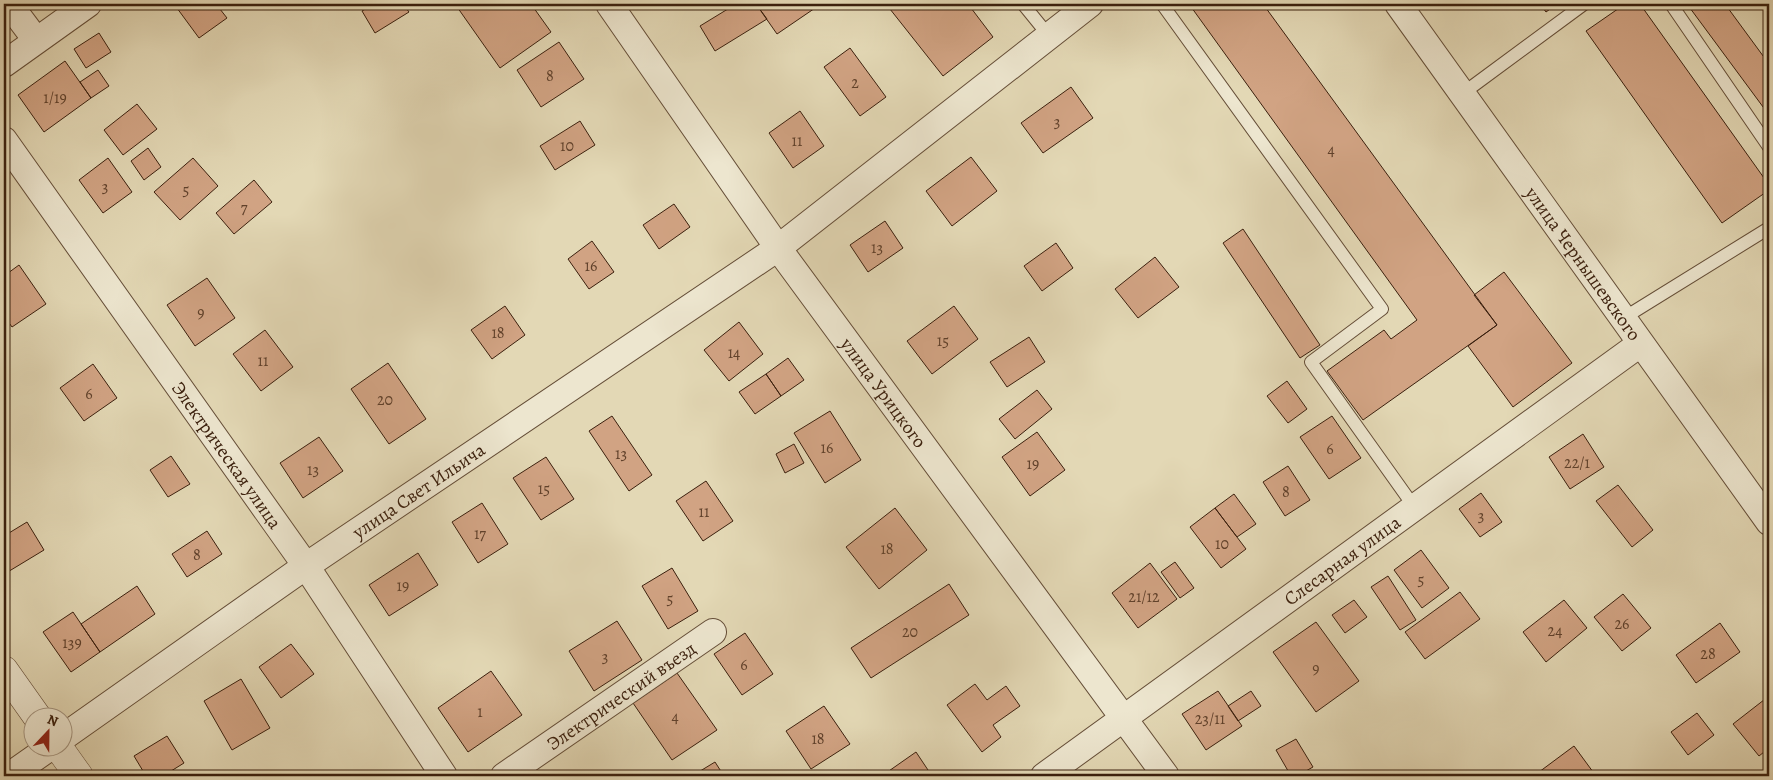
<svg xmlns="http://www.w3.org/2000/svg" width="1773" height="780" viewBox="0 0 1773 780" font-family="Alegreya,serif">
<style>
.building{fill:#d1a383;stroke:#3b200e}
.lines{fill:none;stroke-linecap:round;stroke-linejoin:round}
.service-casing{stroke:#654e38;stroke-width:14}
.minor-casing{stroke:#654e38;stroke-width:28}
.tertiary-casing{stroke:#654e38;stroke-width:29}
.service{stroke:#ede6cf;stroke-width:12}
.minor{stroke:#ede6cf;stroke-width:26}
.tertiary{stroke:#ede6cf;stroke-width:28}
.labels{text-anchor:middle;stroke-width:4;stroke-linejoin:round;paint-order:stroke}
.number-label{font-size:16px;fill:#60412b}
.street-label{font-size:19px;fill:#3b200e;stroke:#ede6cf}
</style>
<rect width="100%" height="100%" fill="#e3d8b5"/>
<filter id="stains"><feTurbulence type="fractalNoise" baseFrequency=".004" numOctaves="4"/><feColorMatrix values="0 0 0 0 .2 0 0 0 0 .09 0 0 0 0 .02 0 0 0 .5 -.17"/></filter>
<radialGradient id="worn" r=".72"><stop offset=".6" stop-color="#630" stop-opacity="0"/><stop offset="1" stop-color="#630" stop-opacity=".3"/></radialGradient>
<path class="building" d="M 174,4 L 216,4 L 227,18 L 199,38 Z
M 374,4 L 403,4 L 409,12 L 375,33 L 362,11 Z
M 455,4 L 531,4 L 551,32 L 500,68 Z
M 736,4 L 756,4 L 767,19 L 715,51 L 700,26 Z
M 756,4 L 821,4 L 777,34 Z
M 886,4 L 968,4 L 993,37 L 943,76 Z
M 1189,4 L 1263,4 L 1497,325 L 1363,420 L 1327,371 L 1384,330 L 1391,339 L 1417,320 Z
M 1540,4 L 1557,4 L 1546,12 Z
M 1625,4 L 1640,4 L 1769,185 L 1769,190 L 1722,223 L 1586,31 Z
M 1687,4 L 1725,4 L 1769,64 L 1769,115 Z
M 99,33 L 111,52 L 86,68 L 74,49 Z
M 559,42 L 584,79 L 541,107 L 517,70 Z
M 850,48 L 886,97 L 860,116 L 824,67 Z
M 65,61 L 91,98 L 44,132 L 18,95 Z
M 98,70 L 109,86 L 91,98 L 80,82 Z
M 1071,87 L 1093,118 L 1043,153 L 1021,123 Z
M 137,104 L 157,129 L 123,155 L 104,130 Z
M 800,111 L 824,146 L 793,168 L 769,133 Z
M 580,121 L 595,145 L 555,170 L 540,146 Z
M 148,148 L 161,167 L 144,180 L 131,161 Z
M 971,157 L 997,191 L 952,226 L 926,191 Z
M 108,158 L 132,192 L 103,213 L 79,180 Z
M 193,158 L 218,186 L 180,220 L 154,192 Z
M 254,180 L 272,202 L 234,234 L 216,213 Z
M 674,204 L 690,227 L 659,249 L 643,225 Z
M 885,221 L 903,248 L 868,272 L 850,245 Z
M 1243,229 L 1320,345 L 1300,358 L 1223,243 Z
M 592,241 L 614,272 L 589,289 L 568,259 Z
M 1056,243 L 1073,268 L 1042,291 L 1024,266 Z
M 1155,257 L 1179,287 L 1138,318 L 1115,289 Z
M 19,265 L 46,304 L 12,327 L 4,316 L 4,276 Z
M 1504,272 L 1572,363 L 1513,407 L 1468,346 L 1497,325 L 1474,295 Z
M 207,278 L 235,318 L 195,346 L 167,305 Z
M 505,306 L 525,335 L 492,359 L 471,330 Z
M 954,306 L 978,339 L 932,374 L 907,341 Z
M 739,322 L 763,354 L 729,381 L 704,350 Z
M 265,330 L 293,367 L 261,391 L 233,354 Z
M 1029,337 L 1045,362 L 1007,387 L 990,362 Z
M 788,358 L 804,380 L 781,396 L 766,374 Z
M 388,363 L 426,419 L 389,444 L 351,389 Z
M 93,364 L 117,398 L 84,421 L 60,388 Z
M 766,374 L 781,396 L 755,414 L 739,392 Z
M 1287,381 L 1307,409 L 1288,423 L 1267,396 Z
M 1037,390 L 1052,409 L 1015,439 L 999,419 Z
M 830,411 L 861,460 L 825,483 L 794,433 Z
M 612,416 L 652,475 L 629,491 L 589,431 Z
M 1332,416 L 1361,458 L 1329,479 L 1300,437 Z
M 1037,432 L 1065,470 L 1030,496 L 1002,457 Z
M 1583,434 L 1604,467 L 1570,489 L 1549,457 Z
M 319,437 L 343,471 L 303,498 L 280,463 Z
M 794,444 L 804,463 L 785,473 L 776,454 Z
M 171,456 L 190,484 L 168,497 L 150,470 Z
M 546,457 L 574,499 L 541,520 L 513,478 Z
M 1288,466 L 1310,500 L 1285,516 L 1263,482 Z
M 706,481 L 733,521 L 703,541 L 676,501 Z
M 1618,485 L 1653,530 L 1632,547 L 1596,501 Z
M 1481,493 L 1502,522 L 1480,537 L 1459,509 Z
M 1234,494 L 1256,524 L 1237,537 L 1215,508 Z
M 482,503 L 508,544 L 478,563 L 452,522 Z
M 895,508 L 927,550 L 879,589 L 846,547 Z
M 1215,508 L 1246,549 L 1221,568 L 1190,527 Z
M 27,522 L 44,550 L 6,573 L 4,569 L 4,536 Z
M 207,531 L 222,554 L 187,577 L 172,554 Z
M 1421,550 L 1449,588 L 1422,608 L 1394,570 Z
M 418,553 L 438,585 L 389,616 L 369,585 Z
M 1175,562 L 1194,588 L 1180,598 L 1161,572 Z
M 1150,563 L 1177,599 L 1138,628 L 1112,593 Z
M 672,568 L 698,611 L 668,629 L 642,586 Z
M 1388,576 L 1416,620 L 1400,630 L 1371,587 Z
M 949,584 L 969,615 L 871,678 L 851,648 Z
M 137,586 L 155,614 L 100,652 L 81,624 Z
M 1460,592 L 1480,619 L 1425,659 L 1405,632 Z
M 1623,594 L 1651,628 L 1622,651 L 1594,617 Z
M 1354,600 L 1367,617 L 1345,633 L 1332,615 Z
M 1564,600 L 1587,628 L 1546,662 L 1523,632 Z
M 73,612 L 100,652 L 71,672 L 43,632 Z
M 617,621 L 642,660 L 594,691 L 569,651 Z
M 1316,622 L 1359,681 L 1316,712 L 1273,652 Z
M 1720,623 L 1740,652 L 1696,683 L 1676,655 Z
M 745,633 L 773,674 L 742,695 L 714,654 Z
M 291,644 L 314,674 L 281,698 L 259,667 Z
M 491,671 L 522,715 L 468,752 L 438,708 Z
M 677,673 L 717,730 L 672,760 L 633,703 Z
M 241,679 L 270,728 L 232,750 L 204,701 Z
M 975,684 L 987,700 L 1006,686 L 1020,706 L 993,725 L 1001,737 L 982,752 L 947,705 Z
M 1218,691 L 1242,726 L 1206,750 L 1182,714 Z
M 1251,691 L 1261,706 L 1238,721 L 1228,706 Z
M 1769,696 L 1769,748 L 1759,756 L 1733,724 Z
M 824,706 L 850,744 L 811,769 L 786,731 Z
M 1697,713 L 1714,735 L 1688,755 L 1671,732 Z
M 167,736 L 184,763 L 163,776 L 146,776 L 134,756 Z
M 1296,739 L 1313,767 L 1297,776 L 1291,776 L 1276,750 Z
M 1574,746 L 1596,776 L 1536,776 L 1535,775 Z
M 916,752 L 932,776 L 889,776 L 886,773 Z
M 715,762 L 724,776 L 692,776 Z"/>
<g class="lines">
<g class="service-casing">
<path id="service" d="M 1023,4 L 1049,36
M 1162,4 L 1382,309 L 1311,362 L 1415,508
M 1671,4 L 1769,147
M 1462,94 L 1584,4
M 1622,319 L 1769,228"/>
</g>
<g class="minor-casing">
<g id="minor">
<path d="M 9,4 L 36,40"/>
<path id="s1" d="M 609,4 L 778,248 L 1166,776"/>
<path id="s2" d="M 1398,4 L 1769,522"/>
<path d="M 4,64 L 88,4"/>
<path id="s3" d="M 4,140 L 306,566 L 444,776"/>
<path id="s4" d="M 62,738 L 306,566 L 778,248 L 1090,4"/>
<path d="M 9,776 L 49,748"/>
<path id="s5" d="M 504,776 L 713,632"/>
<path id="s6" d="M 1044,776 L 1640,344"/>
</g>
</g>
<g class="tertiary-casing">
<path id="tertiary" d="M 4,670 L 38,718
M 59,748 L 79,776"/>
</g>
<use href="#service" class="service"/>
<use href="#minor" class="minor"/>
<use href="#tertiary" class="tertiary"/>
</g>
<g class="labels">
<g class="number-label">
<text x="550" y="81">8</text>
<text x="855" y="88">2</text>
<text x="55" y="103">1/19</text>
<text x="1057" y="127">3</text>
<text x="797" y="146">11</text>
<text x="567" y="151">10</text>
<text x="1331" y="155">4</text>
<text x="105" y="192">3</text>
<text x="186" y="195">5</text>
<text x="244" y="213">7</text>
<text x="877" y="253">13</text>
<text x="591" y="271">16</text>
<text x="201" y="318">9</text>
<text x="498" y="338">18</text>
<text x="943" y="346">15</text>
<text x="734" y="358">14</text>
<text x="263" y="366">11</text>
<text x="89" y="399">6</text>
<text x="385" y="405">20</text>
<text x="827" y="453">16</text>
<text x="1330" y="454">6</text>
<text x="621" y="459">13</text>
<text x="1577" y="468">22/1</text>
<text x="1033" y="469">19</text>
<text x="313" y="475">13</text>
<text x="544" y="494">15</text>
<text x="1286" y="497">8</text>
<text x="704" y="517">11</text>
<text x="1481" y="521">3</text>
<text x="480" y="539">17</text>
<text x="1222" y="549">10</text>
<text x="887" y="554">18</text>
<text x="197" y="560">8</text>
<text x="1421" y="585">5</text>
<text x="403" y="591">19</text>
<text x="1144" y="602">21/12</text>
<text x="670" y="604">5</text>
<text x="1622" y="629">26</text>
<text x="1555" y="636">24</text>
<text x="910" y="637">20</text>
<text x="72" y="648">139</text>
<text x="1708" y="659">28</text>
<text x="605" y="662">3</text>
<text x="744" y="670">6</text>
<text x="1316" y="674">9</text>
<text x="480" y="717">1</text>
<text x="675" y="722">4</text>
<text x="1210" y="724">23/11</text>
<text x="818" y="744">18</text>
</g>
<g class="street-label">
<text dy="7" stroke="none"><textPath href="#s2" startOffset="319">улица Чернышевского</textPath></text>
<text dy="7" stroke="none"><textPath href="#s1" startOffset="476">улица Урицкого</textPath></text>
<text dy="7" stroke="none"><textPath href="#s3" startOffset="386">Электрическая улица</textPath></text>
<text dy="7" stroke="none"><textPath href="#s4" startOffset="434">улица Свет Ильича</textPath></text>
<text dy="7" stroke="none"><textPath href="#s6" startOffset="368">Слесарная улица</textPath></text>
<text dy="7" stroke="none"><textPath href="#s5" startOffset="142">Электрический въезд</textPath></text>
</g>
</g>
<rect width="1773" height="780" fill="none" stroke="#e3d8b5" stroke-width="20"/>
<rect x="5" y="5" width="1763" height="770" fill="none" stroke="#3b200e" stroke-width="2.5"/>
<rect x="10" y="10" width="1753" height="760" fill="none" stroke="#3b200e"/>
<g transform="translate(48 732) rotate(22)"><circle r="24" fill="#ede6cf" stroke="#a69782"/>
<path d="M0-4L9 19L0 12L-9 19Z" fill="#8f2418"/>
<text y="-8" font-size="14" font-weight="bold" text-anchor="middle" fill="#3b200e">N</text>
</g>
<rect width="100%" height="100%" filter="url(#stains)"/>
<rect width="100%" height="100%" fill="url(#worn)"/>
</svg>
